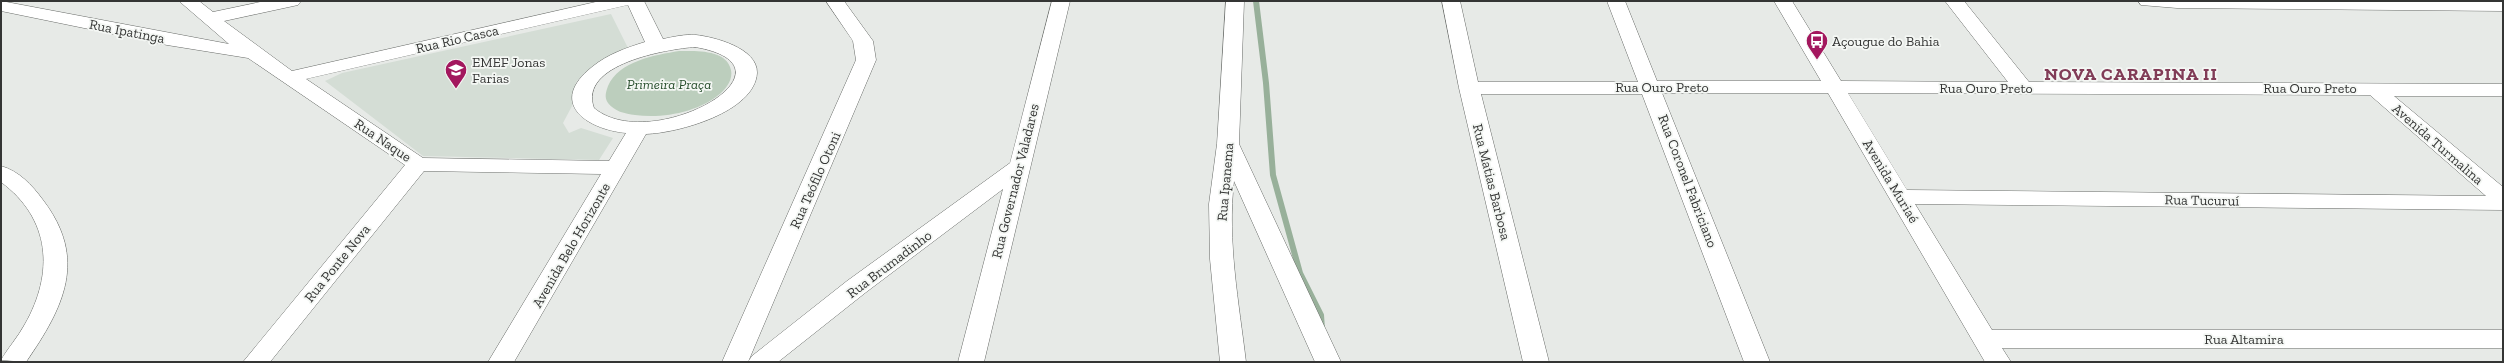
<svg xmlns="http://www.w3.org/2000/svg" width="2504" height="363" viewBox="0 0 2504 363" font-family="'Zilla Slab',serif">
<style>
.built{fill:#d4ddd5}
.green{fill:#bccebd}
.lines{fill:none;stroke-linecap:round;stroke-linejoin:round}
.stream{stroke:#98b09a;stroke-width:6}
.minor-casing{stroke:#686b68;stroke-width:1}
.minor{fill:#fff;fill-rule:evenodd}
.labels{text-anchor:middle;stroke-width:3.5;stroke-linejoin:round;paint-order:stroke}
.street-label{font-size:14px;fill:#343534;stroke:#f4f7f4}
.poi-label{font-size:14px;fill:#343534;stroke:#f4f7f4;text-anchor:start}
.park-label{font-size:14px;font-style:italic;fill:#274e2c;stroke:#f4f7f4}
.district-label{font-size:18px;font-weight:bold;letter-spacing:1px;fill:#813c57;stroke:#f4f7f4}
</style>
<rect width="100%" height="100%" fill="#e7eae7"/>
<path class="built" d="M 611,14 L 628,48 L 592,67 L 576,82 L 572,106 L 563,123 L 569,133 L 581,128 L 613,138 L 599,160 L 423,156 L 325,81 L 342,73 Z"/>
<path class="green" d="M 679,51 C 695,51 727,49 731,70 C 733,79 727,87 721,93 C 699,112 663,119 635,115 C 625,114 614,111 608,103 C 604,97 606,92 608,86 C 619,61 655,55 679,51 Z"/>
<g class="lines">
<path class="stream" d="M 1256,1 L 1266,83 L 1273,175 L 1300,273 L 1321,315 L 1322,329"/>
<g class="minor-casing">
<path id="minor" d="M 1,1 L 229,44 L 179,1 L 199,1 L 213,12 L 265,1 L 301,1 L 298,5 L 224,21 L 292,71 L 600,1 L 644,1 L 663,39 C 673,37 685,34 696,35 C 714,37 758,48 757,73 C 755,112 678,133 646,134 L 514,362 L 488,362 L 601,174 L 424,171 L 270,362 L 243,362 L 405,165 L 248,58 L 167,45 L 1,11 ZM 628,5 L 645,42 C 626,48 608,54 592,67 C 548,102 585,129 626,133 L 609,161 L 423,158 L 306,79 ZM 695,47 C 810,67 651,156 594,108 C 578,64 667,49 695,47 Z
M 826,1 L 844,1 L 873,41 L 876,60 L 748,362 L 722,362 L 856,60 L 853,41 Z
M 1052,1 L 1070,1 L 984,362 L 958,362 L 1003,189 L 865,293 L 778,362 L 748,362 L 752,356 L 847,281 L 1010,163 Z
M 1226,1 L 1244,1 L 1239,144 L 1341,362 L 1315,362 L 1234,181 C 1227,241 1239,303 1246,362 L 1220,362 L 1210,259 L 1209,204 L 1217,144 Z
M 1442,1 L 1460,1 L 1478,82 L 1638,82 L 1607,1 L 1625,1 L 1657,81 L 1821,81 L 1774,1 L 1792,1 L 1841,81 L 2008,82 L 1945,1 L 1964,1 L 2029,82 L 2503,84 L 2503,96 L 2394,96 L 2503,187 L 2503,210 L 1915,204 L 1992,330 L 2503,330 L 2503,348 L 2002,348 L 2011,362 L 1985,362 L 1828,93 L 1662,93 L 1770,362 L 1744,362 L 1642,94 L 1481,94 L 1549,362 L 1523,362 L 1459,88 ZM 1848,93 L 2370,95 L 2486,196 L 1907,190 Z
M 2138,1 L 2503,1 L 2503,11 L 2177,8 L 2141,5 Z
M 1,166 C 19,171 32,185 43,200 C 88,259 64,307 26,362 L 1,360 C 8,348 18,337 25,324 C 54,273 51,219 1,182 Z"/>
</g>
<use href="#minor" class="minor"/>
</g>
<defs>
<g id="bus-pin" transform="scale(1.15)"><path d="M0 17L-7.5 6A9.5 9.5 0 1 1 7.5 6Z" fill="#a3175e" stroke="#f4f7f4"/><path d="M-5-6H5V4H4V6H2V4H-2V6H-4V4H-5ZM-3.5-4V0h7V-4ZM-3.5 1.2v1.5H-2V1.2ZM2 1.2v1.5H3.5V1.2Z" fill="#fff"/></g>
<g id="school-pin" transform="scale(1.15)"><path d="M0 17L-7.5 6A9.5 9.5 0 1 1 7.5 6Z" fill="#a3175e" stroke="#f4f7f4"/><path d="M0-5L7-2L0 1L-7-2ZM-4 1L0 2.5L4 1V4Q0 6-4 4Z" fill="#fff"/></g>
</defs>
<g fill-rule="evenodd">
<use href="#bus-pin" x="1817" y="41"/>
<use href="#school-pin" x="456" y="70"/>
</g>
<g class="labels">
<g class="street-label">
<text transform="translate(127 31) rotate(11)" y="5">Rua Ipatinga</text>
<text transform="translate(457 39) rotate(-13)" y="5">Rua Rio Casca</text>
<text x="1662" y="92">Rua Ouro Preto</text>
<text x="1986" y="93">Rua Ouro Preto</text>
<text x="2310" y="93">Rua Ouro Preto</text>
<text transform="translate(383 140) rotate(34)" y="5">Rua Naque</text>
<text transform="translate(2438 144) rotate(41)" y="5">Avenida Turmalina</text>
<text transform="translate(815 180) rotate(-66)" y="5">Rua Teófilo Otoni</text>
<text transform="translate(1015 181) rotate(-76)" y="5">Rua Governador Valadares</text>
<text transform="translate(1688 181) rotate(69)" y="5">Rua Coronel Fabriciano</text>
<text transform="translate(1891 181) rotate(59)" y="5">Avenida Muriaé</text>
<text transform="translate(1225 182) rotate(-85)" y="5">Rua Ipanema</text>
<text transform="translate(1492 182) rotate(76)" y="5">Rua Matias Barbosa</text>
<text transform="translate(2202 200) rotate(1)" y="5">Rua Tucuruí</text>
<text transform="translate(571 245) rotate(-60)" y="5">Avenida Belo Horizonte</text>
<text transform="translate(337 263) rotate(-51)" y="5">Rua Ponte Nova</text>
<text transform="translate(889 264) rotate(-37)" y="5">Rua Brumadinho</text>
<text x="2244" y="344">Rua Altamira</text>
</g>
<g class="poi-label">
<text x="1832" y="46">Açougue do Bahia</text>
<text x="472" y="67">EMEF Jonas<tspan x="472" dy="16">Farias</tspan></text>
</g>
<g class="park-label">
<text x="669" y="89">Primeira Praça</text>
</g>
<g class="district-label">
<text x="2131" y="80">NOVA CARAPINA II</text>
</g>
</g>
<rect width="2504" height="363" fill="none" stroke="#343534" stroke-width="4"/>
</svg>
